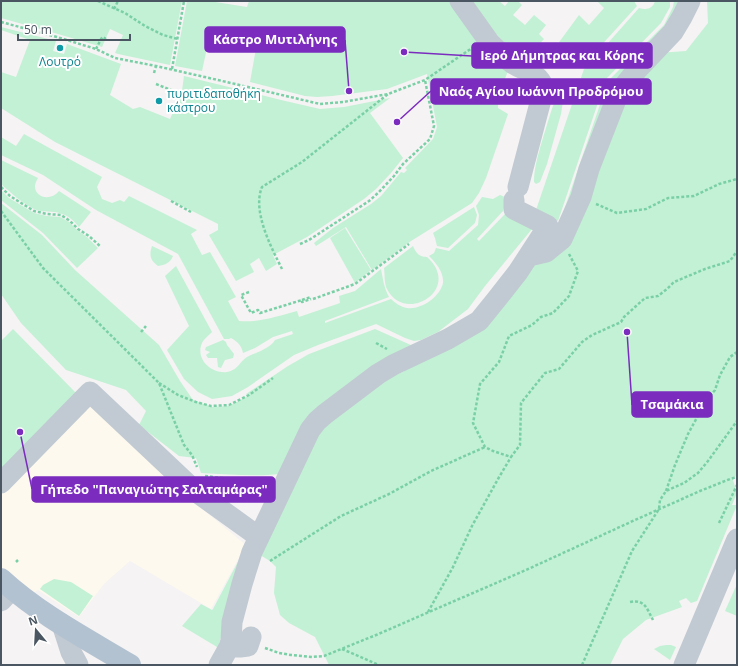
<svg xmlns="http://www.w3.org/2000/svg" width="738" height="666" viewBox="0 0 738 666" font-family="'Open Sans',sans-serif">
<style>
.commercial{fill:#fdf9ef}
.green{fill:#c3f1d5}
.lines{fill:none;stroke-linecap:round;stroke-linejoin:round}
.path{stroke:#7ad0a6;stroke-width:2.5;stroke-dasharray:3 2;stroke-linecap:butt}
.minor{stroke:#c1cad2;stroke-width:21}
.major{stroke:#b3c2d1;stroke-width:22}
.culture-dot{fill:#0f9aa8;stroke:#fff;stroke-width:1.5}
.labels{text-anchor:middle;stroke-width:4;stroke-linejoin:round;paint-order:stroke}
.culture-label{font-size:12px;fill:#0d838f;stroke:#fff}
.leader{fill:none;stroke:#7b2cbf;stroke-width:1.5}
.callout-dot{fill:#7b2cbf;stroke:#fff;stroke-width:1.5}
.callout{fill:#7b2cbf;stroke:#7b2cbf;stroke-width:1.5}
.callout-label{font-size:13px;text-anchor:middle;font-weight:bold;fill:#fff}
</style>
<rect width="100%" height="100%" fill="#f5f3f3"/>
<path class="commercial" d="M 87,402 L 183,493 L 246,545 L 211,609 L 130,561 L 104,584 L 79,617 L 38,590 L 32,594 L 1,567 L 1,492 Z"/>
<path class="green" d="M 1,1 L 182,1 L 170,65 L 118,54 L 115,53 L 123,35 L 110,29 L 102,47 L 58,34 L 1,18 Z
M 187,1 L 209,1 L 247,7 L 249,1 L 455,1 L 510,66 L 504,81 L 503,81 L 502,86 L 505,88 L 498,105 L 498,108 L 508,114 L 486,178 L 479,193 L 472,203 L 411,241 L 372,270 L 346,227 L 316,246 L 314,243 L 333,228 L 371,204 L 381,196 L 401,172 L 404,173 L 407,170 L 405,168 L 433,139 L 437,127 L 427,74 L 387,89 L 332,96 L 317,97 L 305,96 L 250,82 L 257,43 L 210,34 L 202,71 L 175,66 Z
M 465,1 L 499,1 L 505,6 L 509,1 L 518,1 L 522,5 L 513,15 L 525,25 L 534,15 L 546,25 L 539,34 L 544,39 L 532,52 L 526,66 Z
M 597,1 L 634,1 L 637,6 L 597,50 L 581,63 L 574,52 L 557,45 L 579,15 L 589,25 L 604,8 Z
M 655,1 L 670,1 L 670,7 L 661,23 L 606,79 L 558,221 L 536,210 L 584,69 L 588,67 L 596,67 L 603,58 L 600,52 L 639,8 C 646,10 653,9 655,1 Z
M 674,1 L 687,1 L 653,47 L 561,219 L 608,81 L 664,25 L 673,7 Z
M 707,1 L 737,1 L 737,474 L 733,480 L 737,493 L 732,505 L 737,505 L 697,601 L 691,603 L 686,598 L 679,601 L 682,607 L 646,620 L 623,639 L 610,665 L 329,665 L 315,637 L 289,623 L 280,615 L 274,593 L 276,567 L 270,561 L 260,555 L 316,434 L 382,380 L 403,372 L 533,264 L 548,258 L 622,94 L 658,53 L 686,51 L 708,23 Z
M 1,27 L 56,41 L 53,51 L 64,54 L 67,44 L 121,64 L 110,95 L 133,109 L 140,107 L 170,119 L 179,99 L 181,98 L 184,76 L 281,100 L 320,109 L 344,107 L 390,98 L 370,113 L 403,158 L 391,173 L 376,189 L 364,199 L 307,237 L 273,255 L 277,264 L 266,271 L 259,258 L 250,264 L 254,272 L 236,281 L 209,235 L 218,230 L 218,224 L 55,142 L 1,108 L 1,72 L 16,77 L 30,40 L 1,30 Z
M 559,96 L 563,101 L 561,114 L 547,164 L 540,182 L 536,184 L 534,182 C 534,170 537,159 540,148 C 545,131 550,114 556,97 Z
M 24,134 L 102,177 L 97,187 L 102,199 L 112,203 L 120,200 L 124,202 L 129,196 L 197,230 L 191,234 L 202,255 L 210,252 L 236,297 L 228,301 L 239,321 C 258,323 278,316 297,311 L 299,317 L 340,303 L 339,296 L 355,291 L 381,269 C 383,279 384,288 389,297 L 325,321 L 325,323 L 391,299 C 395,303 401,307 407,308 C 421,310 440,297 443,283 C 444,272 436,263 429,256 L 434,253 L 436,248 L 449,251 L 478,225 L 479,215 L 476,206 L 482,197 L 493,199 L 500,195 L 507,198 L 503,211 L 477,239 L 479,241 L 505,214 L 532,229 L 485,286 L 468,309 L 438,332 L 421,340 L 414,341 L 405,338 L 376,324 L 318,345 L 294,355 L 248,387 L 232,396 L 212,399 L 198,392 L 184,379 L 167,350 L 189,326 L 165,276 L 176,266 L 212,332 C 209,335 204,339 202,343 C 195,359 211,374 227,372 C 239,370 240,360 249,356 C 256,353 272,347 275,340 L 293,334 L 292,331 L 273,337 L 255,348 L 243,353 C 242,346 237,341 231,338 L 229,339 L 224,339 L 178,254 L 96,210 L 43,175 L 1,155 L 1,137 L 16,146 Z
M 1,160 L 38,178 C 27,195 49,204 59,191 L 91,212 L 79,227 C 74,221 69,216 62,214 C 53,210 42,213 34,209 C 22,203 11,193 1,184 Z
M 1,190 L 9,198 L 34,213 L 47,216 L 60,217 L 69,222 L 77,230 L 87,237 L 98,248 L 77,268 L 43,233 L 1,200 Z
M 1,203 L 42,235 L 75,270 L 159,345 L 180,381 L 193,400 L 212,407 L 229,406 L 250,395 L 246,394 L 288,366 L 309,354 L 375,329 L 413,346 L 390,360 L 280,474 C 254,477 228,474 201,473 L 196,458 L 179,456 L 139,425 L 146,411 L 126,390 L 66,370 L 21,323 L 1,294 Z
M 474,207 L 477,215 L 475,223 L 448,248 L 437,246 L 435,238 L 433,233 Z
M 345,228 L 371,270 L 355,283 L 330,238 Z
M 152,246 L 173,256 C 170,263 165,265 158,266 C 150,260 149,255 152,246 Z
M 413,246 C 416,253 419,257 427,257 C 463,289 405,325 387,289 C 384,283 385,275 384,268 Z
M 13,329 L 77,394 L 1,470 L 1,341 Z
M 223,340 L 226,342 L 227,345 L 234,354 L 233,358 L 225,360 L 221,368 L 218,367 L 217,358 L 208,358 L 206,355 L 210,352 L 205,350 L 206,347 Z
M 242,554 L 226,621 L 218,647 L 217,647 L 182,626 L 201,604 L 212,610 L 213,609 Z
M 54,579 L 71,582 L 93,596 L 79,616 L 40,589 L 43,585 Z
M 737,584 L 737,616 L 725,611 Z
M 666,645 L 671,645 L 676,647 L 670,660 L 654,649 L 660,646 Z"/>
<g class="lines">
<path class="path" d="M 98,1 L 125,13 L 145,26 L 163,35 L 178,39
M 114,9 L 118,1
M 1,22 L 57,37 L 96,49 L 115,58 L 156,66 L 218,80 L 320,104 L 343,102 L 388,94 L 425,80 L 472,48
M 96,49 L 101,39 L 103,37 L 106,39
M 172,69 L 184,1
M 154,73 L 156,66
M 156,84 L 171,90
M 1,187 L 10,196 L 34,211 L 47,214 L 61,215 L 70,221 L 78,229 L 89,236 L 101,247
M 171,201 L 191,212
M 596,204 L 617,213 L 646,209 L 668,198 L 694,196 L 719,184 L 737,179
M 1,211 L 43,268 L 159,383 L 184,445 L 192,455 L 197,467
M 300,244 L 309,240 L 369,201 L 378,193 L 394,176 L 403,164 L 430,139 L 434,126 L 425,80
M 569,254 L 578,271 L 569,296 L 553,313 L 541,317 L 532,325 L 509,336 L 499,362 L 480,384 L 473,423 L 485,447 L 493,451 L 511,457 L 520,445 L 521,403 L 545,373 L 559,369 L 582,342 L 592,335 L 619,323 L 621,322 L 624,317 L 645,298 L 658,296 L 667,289 L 674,282 L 705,269 L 730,261 L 737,251
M 282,269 C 271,247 252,211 262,187 L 302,162 L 388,94
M 249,292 L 241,295 L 251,313 L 258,310 L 260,313 L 302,300 L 302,302 L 311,299
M 313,299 L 355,284 L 409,244
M 302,300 L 311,297
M 141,332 L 146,326
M 376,343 L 387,349
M 159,383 L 178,395 L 196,402 L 211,406 L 229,405 L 249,395 L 273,378
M 205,476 L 265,483
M 666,491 L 675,465 L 688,434 L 706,401 L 715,390 L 720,375 L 730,357 L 737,352
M 719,523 L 737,485
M 270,561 L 341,516 L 389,494 L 431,471 L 485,447
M 16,562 L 18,560
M 630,602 C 645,599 647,609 653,620
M 428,612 L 453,567 L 472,526 L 498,479 L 511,457
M 265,648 L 279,653 L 291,655 L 312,657 L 324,656 L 376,635 L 526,570 L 635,520 L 700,491 L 730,479 L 737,477
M 342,649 L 379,665
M 582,665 L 632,551 L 659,509 L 660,500 L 666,491 L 684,483 L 698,473 L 708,461 L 737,421"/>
<path class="minor" d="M 460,1 L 490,43 C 497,50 504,57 512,63 C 525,72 538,71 544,88 L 518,187
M 529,256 L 546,252 L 562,239 L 581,197 L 589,169 L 619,92 L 637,70 L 673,32 L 682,17 L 690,1
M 1,483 L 90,392 L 195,491 L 259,537
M 1,601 L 12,589
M 62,624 L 71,652 L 78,665
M 229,647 L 240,647 L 248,646 L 251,637
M 219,665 L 229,647 L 231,641 L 232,622 L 242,584 L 252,552 L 310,430 L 317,421 L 325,414 L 378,374 L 393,365 L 448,339 L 479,321 L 496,300 L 518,272 L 548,226 L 514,209 L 514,200
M 684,665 L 737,539"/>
<path class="major" d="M 1,579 C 39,614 85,638 130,665"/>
</g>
<g class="culture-dot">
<circle cx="60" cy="48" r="4"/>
<circle cx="159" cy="101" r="4"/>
</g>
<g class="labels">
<g class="culture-label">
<text x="60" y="66">Λουτρό</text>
<text x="167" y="98" text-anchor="start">πυριτιδαποθήκη<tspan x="167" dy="14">κάστρου</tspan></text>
</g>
</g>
<path class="leader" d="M349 91L345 40M404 52L472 56M397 122L431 91M627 332L632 405M20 432L32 489"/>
<g class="callout-dot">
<circle cx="349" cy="91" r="4"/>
<circle cx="404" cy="52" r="4"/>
<circle cx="397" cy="122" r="4"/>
<circle cx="627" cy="332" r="4"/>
<circle cx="20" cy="432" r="4"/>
</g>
<g class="callout">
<rect x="205" y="27" width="140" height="25" rx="4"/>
<rect x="472" y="43" width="180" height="25" rx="4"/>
<rect x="431" y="79" width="220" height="25" rx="4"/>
<rect x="632" y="392" width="80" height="25" rx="4"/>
<rect x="32" y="477" width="243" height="25" rx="4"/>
</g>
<g class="callout-label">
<text x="275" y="44">Κάστρο Μυτιλήνης</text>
<text x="562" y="60">Ιερό Δήμητρας και Κόρης</text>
<text x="541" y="96">Ναός Αγίου Ιωάννη Προδρόμου</text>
<text x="672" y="409">Τσαμάκια</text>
<text x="154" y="494">Γήπεδο "Παναγιώτης Σαλταμάρας"</text>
</g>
<rect width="738" height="666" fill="none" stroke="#4a5661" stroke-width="4"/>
<g transform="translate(36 630) rotate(342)" stroke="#ffffff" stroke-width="3" paint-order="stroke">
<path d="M0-3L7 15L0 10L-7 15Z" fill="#4a5661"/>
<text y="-6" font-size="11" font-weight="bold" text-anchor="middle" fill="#4a5661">N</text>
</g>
<path d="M18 34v6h112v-6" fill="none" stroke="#4a5661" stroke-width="2"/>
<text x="24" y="34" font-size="12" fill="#4a5661" stroke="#ffffff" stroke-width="3" paint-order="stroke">50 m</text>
</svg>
